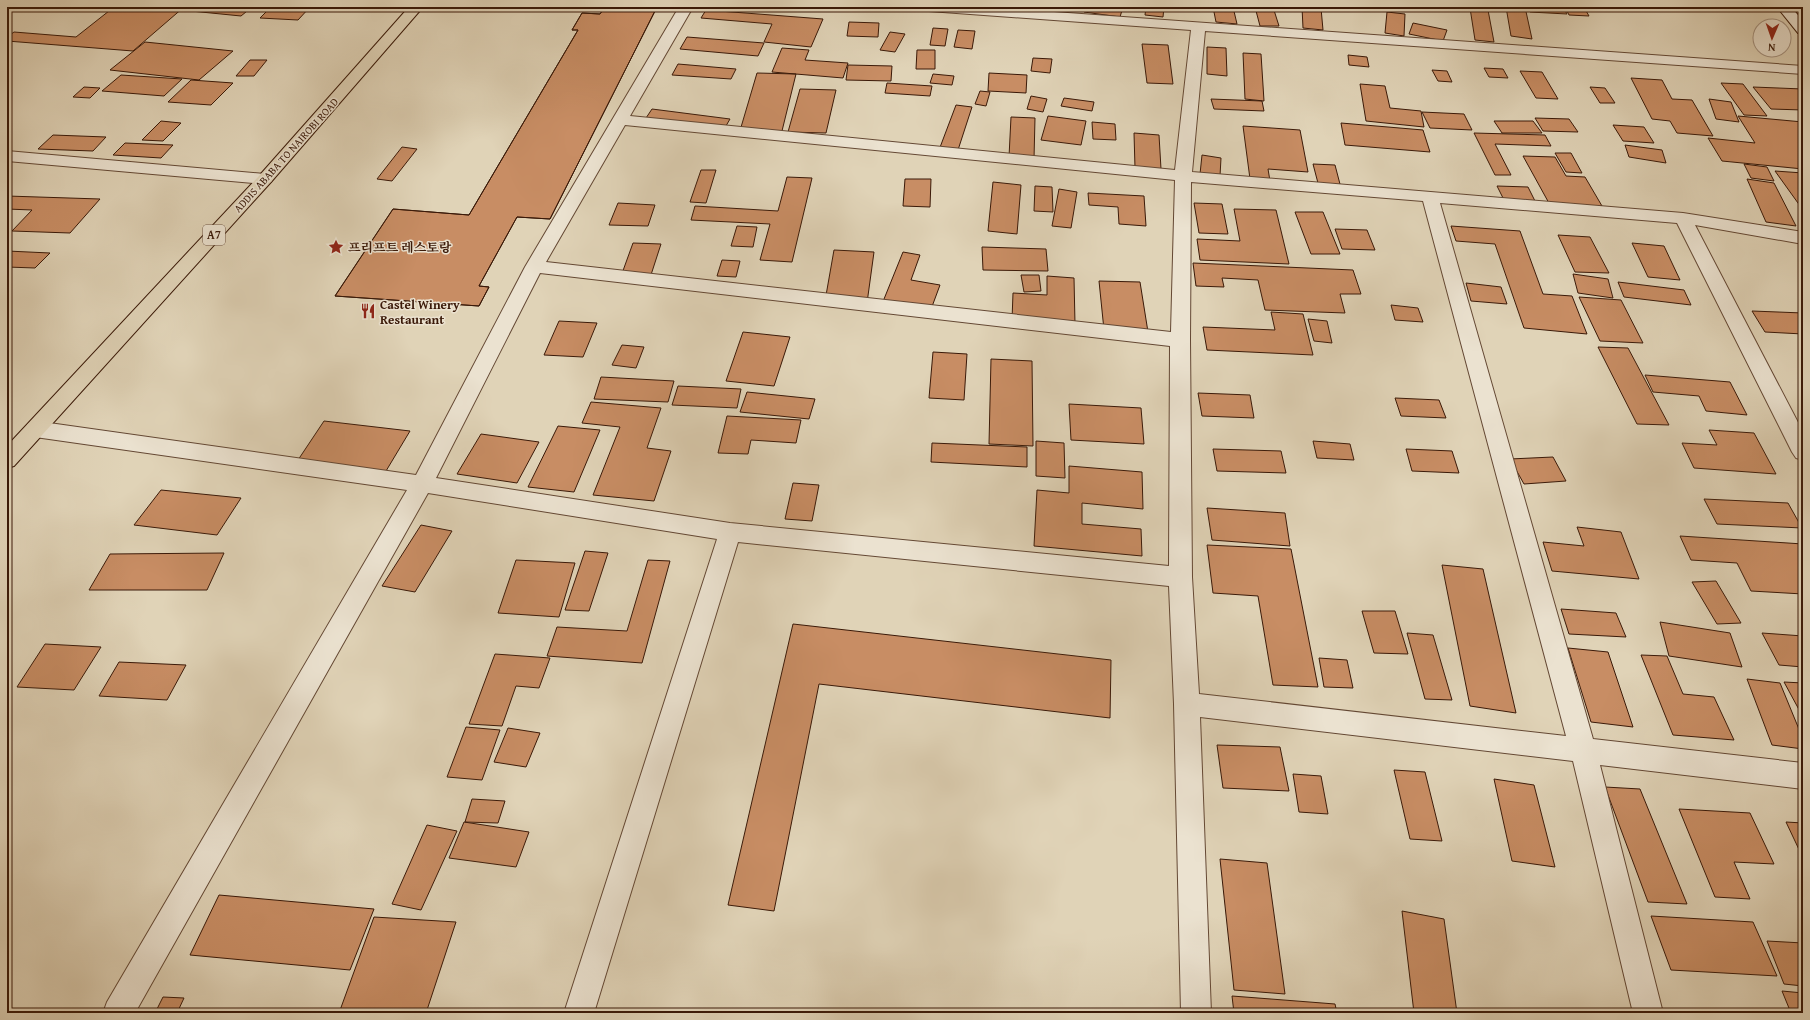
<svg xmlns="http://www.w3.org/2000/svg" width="1810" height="1020" viewBox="0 0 1810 1020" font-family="'Gentium Book Plus','Noto Serif KR',serif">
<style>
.building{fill:#c88d64;stroke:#3a1908}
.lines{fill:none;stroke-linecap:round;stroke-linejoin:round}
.street-casing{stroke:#644834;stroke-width:2}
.secondary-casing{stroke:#3a1908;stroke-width:2}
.highway-casing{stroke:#3a1908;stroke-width:2}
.street{fill:#ebe2d0;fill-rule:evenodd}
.secondary{fill:#ebe2d0;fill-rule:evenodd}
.highway{fill:#e0d3b7;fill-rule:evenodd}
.labels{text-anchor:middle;stroke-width:3;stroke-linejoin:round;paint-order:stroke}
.far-street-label{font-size:11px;fill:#3a1908;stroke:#ebe2d0}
.shield{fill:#ebe2d0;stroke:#6f5544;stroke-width:1}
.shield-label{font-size:12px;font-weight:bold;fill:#3a1908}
.poi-label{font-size:13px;font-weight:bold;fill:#3a1908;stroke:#ebe2d0;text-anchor:start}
</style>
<rect width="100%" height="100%" fill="#e0d3b7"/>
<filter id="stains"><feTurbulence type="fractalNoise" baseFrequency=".005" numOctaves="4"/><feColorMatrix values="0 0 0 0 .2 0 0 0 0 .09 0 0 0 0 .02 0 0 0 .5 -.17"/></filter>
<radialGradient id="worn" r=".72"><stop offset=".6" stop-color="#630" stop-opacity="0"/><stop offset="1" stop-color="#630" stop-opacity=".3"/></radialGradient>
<path class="building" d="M 114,7 L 184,7 L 133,51 L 7,41 L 7,37 L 14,32 L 76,37 Z
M 185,7 L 252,7 L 241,16 L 181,10 Z
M 271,7 L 310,7 L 298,20 L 260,18 Z
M 605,7 L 657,7 L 550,219 L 517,217 L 479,286 L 489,287 L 479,306 L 335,296 L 393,209 L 469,215 L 578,30 L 572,30 L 582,13 L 600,14 Z
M 605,7 L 657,7 L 550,219 L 517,217 L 479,286 L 489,287 L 479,306 L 335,296 L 393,209 L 469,215 L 578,30 L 572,30 L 582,13 L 600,14 Z
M 1046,7 L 1068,7 L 1067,11 L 1045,9 Z
M 1086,7 L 1123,7 L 1120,17 L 1084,12 Z
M 1146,7 L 1164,7 L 1163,17 L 1145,15 Z
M 1213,7 L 1233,7 L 1237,24 L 1216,22 Z
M 1255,7 L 1273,7 L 1279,26 L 1260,26 Z
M 1302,7 L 1321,8 L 1323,30 L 1303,28 Z
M 1506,7 L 1525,7 L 1532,39 L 1511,36 Z
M 1528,7 L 1563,7 L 1567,14 L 1530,12 Z
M 1565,7 L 1585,9 L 1589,16 L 1569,15 Z
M 1597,7 L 1641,7 L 1643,10 Z
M 1470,8 L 1488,10 L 1494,42 L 1475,40 Z
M 706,10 L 823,19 L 811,47 L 764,42 L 772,24 L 701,18 Z
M 1387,12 L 1405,14 L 1404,36 L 1385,33 Z
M 849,22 L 879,23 L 878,37 L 847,36 Z
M 1413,23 L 1447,30 L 1443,41 L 1409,34 Z
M 933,28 L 948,29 L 945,46 L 930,45 Z
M 958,30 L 975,31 L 972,49 L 954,47 Z
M 890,32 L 905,34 L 895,52 L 880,50 Z
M 687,37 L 764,43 L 758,56 L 680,49 Z
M 145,42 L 233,51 L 199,80 L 110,70 Z
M 1142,44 L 1168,45 L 1173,84 L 1147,83 Z
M 1207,47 L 1226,48 L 1227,76 L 1207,74 Z
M 782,48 L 809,50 L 805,60 L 848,63 L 843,78 L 772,72 Z
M 917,50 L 935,50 L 935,69 L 916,69 Z
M 1243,53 L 1261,54 L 1264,101 L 1245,99 Z
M 1348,55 L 1367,57 L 1369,67 L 1349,65 Z
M 1033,58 L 1052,59 L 1050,73 L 1031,71 Z
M 250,60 L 267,60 L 254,76 L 236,76 Z
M 678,64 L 736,69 L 731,79 L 672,75 Z
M 848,65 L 892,66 L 891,81 L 846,80 Z
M 1484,68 L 1503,69 L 1508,78 L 1489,77 Z
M 1432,70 L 1447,71 L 1452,82 L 1438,81 Z
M 1520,71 L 1542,72 L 1558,99 L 1536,98 Z
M 757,73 L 796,74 L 781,135 L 739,134 Z
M 989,73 L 1027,75 L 1026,93 L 988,91 Z
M 933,74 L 954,76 L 952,85 L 930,83 Z
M 121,75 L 182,79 L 164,96 L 102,91 Z
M 1631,78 L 1662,80 L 1672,99 L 1692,100 L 1713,136 L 1677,133 L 1670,121 L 1652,119 Z
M 191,80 L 233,83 L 211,105 L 168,102 Z
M 887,83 L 932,86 L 930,96 L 885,93 Z
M 1721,83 L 1743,84 L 1767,116 L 1744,115 Z
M 1360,84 L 1385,86 L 1390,108 L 1421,111 L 1424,127 L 1366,121 Z
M 84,87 L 100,88 L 90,98 L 73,97 Z
M 1590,87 L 1605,88 L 1615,103 L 1600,103 Z
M 1753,87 L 1803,89 L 1803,110 L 1771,109 Z
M 800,89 L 836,90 L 826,133 L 788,132 Z
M 980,91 L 990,92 L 986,106 L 975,104 Z
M 1031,96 L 1047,99 L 1043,112 L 1027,109 Z
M 1064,98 L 1094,102 L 1092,111 L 1061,106 Z
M 1211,99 L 1262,101 L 1264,111 L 1214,109 Z
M 1709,99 L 1731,102 L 1739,122 L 1716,119 Z
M 956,105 L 972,107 L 957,153 L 939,150 Z
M 652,109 L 730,119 L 723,131 L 644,121 Z
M 1422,112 L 1464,114 L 1472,130 L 1430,128 Z
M 1048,116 L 1086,121 L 1081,145 L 1041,140 Z
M 1738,116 L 1803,122 L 1803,169 L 1722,161 L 1708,138 L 1755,143 Z
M 1011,117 L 1035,118 L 1034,159 L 1009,157 Z
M 1535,118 L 1569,119 L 1578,132 L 1543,131 Z
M 161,121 L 181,123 L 163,141 L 142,140 Z
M 1494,121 L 1533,121 L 1542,133 L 1502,133 Z
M 1092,122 L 1115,124 L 1116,140 L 1093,139 Z
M 1341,123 L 1423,130 L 1430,152 L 1345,145 Z
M 1613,125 L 1644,127 L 1654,143 L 1623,141 Z
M 1243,126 L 1300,130 L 1308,172 L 1268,169 L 1270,181 L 1250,179 Z
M 1134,133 L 1159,135 L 1161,169 L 1135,168 Z
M 1474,133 L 1545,135 L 1551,146 L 1495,144 L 1511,175 L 1495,175 Z
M 53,135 L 106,137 L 93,151 L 38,149 Z
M 125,143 L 173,145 L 161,158 L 113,155 Z
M 1625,145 L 1662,150 L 1666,163 L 1629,157 Z
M 402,147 L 417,149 L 392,181 L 377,179 Z
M 1555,153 L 1571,153 L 1582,173 L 1566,172 Z
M 1202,155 L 1221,158 L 1220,176 L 1200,174 Z
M 1523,156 L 1555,157 L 1566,176 L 1585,177 L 1602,206 L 1550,205 Z
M 1313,164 L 1335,165 L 1341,188 L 1319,187 Z
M 1744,164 L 1767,167 L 1774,181 L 1751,178 Z
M 701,170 L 716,170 L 706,203 L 690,202 Z
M 1775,171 L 1803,173 L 1803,210 Z
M 787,177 L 812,178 L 792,262 L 760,260 L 770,224 L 691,220 L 695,206 L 778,211 Z
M 905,179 L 931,179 L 930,207 L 903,206 Z
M 1747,179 L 1774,183 L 1796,226 L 1766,222 Z
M 993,182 L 1021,185 L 1017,234 L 988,231 Z
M 1035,186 L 1052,187 L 1053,212 L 1034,211 Z
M 1497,186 L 1528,187 L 1535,201 L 1504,200 Z
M 1059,189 L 1077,192 L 1071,228 L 1052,226 Z
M 1088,193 L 1144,196 L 1146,226 L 1119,224 L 1118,207 L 1089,205 Z
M 7,196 L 100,199 L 70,233 L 12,231 L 32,210 L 7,209 Z
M 618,203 L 655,205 L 648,226 L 609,225 Z
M 1194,203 L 1222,204 L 1228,234 L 1199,233 Z
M 1234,209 L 1276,210 L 1289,264 L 1200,260 L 1197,239 L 1240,241 Z
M 1295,212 L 1323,212 L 1340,254 L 1311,254 Z
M 737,226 L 757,227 L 753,247 L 731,246 Z
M 1451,226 L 1520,231 L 1543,294 L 1572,296 L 1587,334 L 1524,328 L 1495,244 L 1456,241 Z
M 1335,229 L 1367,230 L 1375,250 L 1342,249 Z
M 1558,235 L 1590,237 L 1609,273 L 1575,272 Z
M 633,243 L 661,244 L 649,281 L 620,279 Z
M 1632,243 L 1664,246 L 1680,280 L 1648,277 Z
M 982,247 L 1046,249 L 1048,271 L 983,270 Z
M 834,250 L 874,252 L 867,303 L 825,301 Z
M 7,251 L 50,253 L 35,268 L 7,267 Z
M 903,252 L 920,255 L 911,280 L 940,285 L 930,312 L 882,304 Z
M 722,260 L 740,261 L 736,277 L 717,276 Z
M 1193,263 L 1353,270 L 1361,294 L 1340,294 L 1345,313 L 1265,310 L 1258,280 L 1222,278 L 1224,287 L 1196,286 Z
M 1573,274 L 1608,279 L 1613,298 L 1578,293 Z
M 1021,275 L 1039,275 L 1041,291 L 1024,292 Z
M 1047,276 L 1074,278 L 1075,324 L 1012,320 L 1013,293 L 1047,295 Z
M 1099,281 L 1140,282 L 1148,332 L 1104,330 Z
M 1618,282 L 1684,290 L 1691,305 L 1624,297 Z
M 1466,283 L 1501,287 L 1507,304 L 1471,301 Z
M 1579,297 L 1621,300 L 1643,343 L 1600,341 Z
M 1391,305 L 1418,308 L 1423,322 L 1395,320 Z
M 1752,311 L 1803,313 L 1803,334 L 1765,332 Z
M 1271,312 L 1303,314 L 1313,355 L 1207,350 L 1203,327 L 1275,330 Z
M 1308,319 L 1327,321 L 1332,343 L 1314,341 Z
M 559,321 L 597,323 L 583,357 L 544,355 Z
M 743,332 L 790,337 L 774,386 L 726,381 Z
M 622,345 L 644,347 L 636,368 L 612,365 Z
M 1598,347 L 1628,348 L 1669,425 L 1637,424 Z
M 933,352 L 967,354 L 964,400 L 929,398 Z
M 991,359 L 1032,361 L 1033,446 L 989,444 Z
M 1645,375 L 1730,382 L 1747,415 L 1706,411 L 1699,396 L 1653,392 Z
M 601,377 L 674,381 L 668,402 L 594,399 Z
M 678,386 L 741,389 L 737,408 L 672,405 Z
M 747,392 L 815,399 L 809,419 L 740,412 Z
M 1198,393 L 1250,395 L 1254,418 L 1202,416 Z
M 1395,398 L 1439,400 L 1446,418 L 1401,416 Z
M 591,402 L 661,408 L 647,448 L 671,451 L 654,501 L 593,495 L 620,427 L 582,423 Z
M 1069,404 L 1141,408 L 1144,444 L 1071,440 Z
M 727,416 L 801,420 L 796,443 L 751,440 L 748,454 L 718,453 Z
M 324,421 L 410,431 L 386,471 L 298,460 Z
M 558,426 L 600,430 L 574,492 L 528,487 Z
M 1709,430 L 1754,433 L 1776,474 L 1694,468 L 1682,443 L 1717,445 Z
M 481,434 L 539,442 L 517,483 L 457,474 Z
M 1036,441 L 1064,443 L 1065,478 L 1036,476 Z
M 1313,441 L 1350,444 L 1354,460 L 1317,458 Z
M 932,443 L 1027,447 L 1027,467 L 931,462 Z
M 1213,449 L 1281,451 L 1286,473 L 1217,471 Z
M 1406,449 L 1452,451 L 1459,473 L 1412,471 Z
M 1553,457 L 1566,481 L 1524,484 L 1510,459 Z
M 1069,466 L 1142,472 L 1143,509 L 1082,503 L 1082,524 L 1141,529 L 1142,556 L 1034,546 L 1037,490 L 1069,493 Z
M 793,483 L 819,485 L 812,521 L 785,519 Z
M 161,490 L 241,498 L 217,535 L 134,525 Z
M 1704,499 L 1788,503 L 1802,528 L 1717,524 Z
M 1207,508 L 1285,513 L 1290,546 L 1212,540 Z
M 421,525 L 452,531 L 415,592 L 382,586 Z
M 1577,527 L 1621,532 L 1639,579 L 1552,571 L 1543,542 L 1584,546 Z
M 1680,536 L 1803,544 L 1803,594 L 1751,591 L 1737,563 L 1691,560 Z
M 1207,545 L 1291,549 L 1318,687 L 1273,685 L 1258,596 L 1213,593 Z
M 585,551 L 608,553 L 589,611 L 565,610 Z
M 224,553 L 207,590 L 89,590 L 110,554 Z
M 516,560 L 575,563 L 559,617 L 498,613 Z
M 648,560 L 670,561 L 642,663 L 547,656 L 557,627 L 627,631 Z
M 1442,565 L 1483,569 L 1516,713 L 1470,706 Z
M 1716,581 L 1741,623 L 1717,624 L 1692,582 Z
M 1561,609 L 1616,613 L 1626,637 L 1569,634 Z
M 1362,611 L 1395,611 L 1408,654 L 1374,653 Z
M 1660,622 L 1730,633 L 1742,667 L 1669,656 Z
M 793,624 L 1111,660 L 1110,718 L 819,684 L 774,911 L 728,905 Z
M 1407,633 L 1433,635 L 1452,700 L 1425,699 Z
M 1762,633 L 1803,636 L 1803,667 L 1779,665 Z
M 45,644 L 101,647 L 74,690 L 17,687 Z
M 1568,648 L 1608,652 L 1633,727 L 1591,722 Z
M 495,654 L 550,658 L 539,688 L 516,686 L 502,726 L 469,724 Z
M 1641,655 L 1667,656 L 1683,694 L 1714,697 L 1734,740 L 1673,735 Z
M 1319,658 L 1347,660 L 1353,688 L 1324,687 Z
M 119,662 L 186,665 L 167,700 L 99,696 Z
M 1747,679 L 1780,683 L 1803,739 L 1803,749 L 1772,745 Z
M 1784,682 L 1803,683 L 1803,717 Z
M 466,727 L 500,730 L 482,780 L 447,777 Z
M 508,728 L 540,733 L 526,767 L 494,762 Z
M 1217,745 L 1280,747 L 1289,791 L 1223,788 Z
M 1394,770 L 1425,772 L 1442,841 L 1410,839 Z
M 1293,774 L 1321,776 L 1328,814 L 1299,812 Z
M 1494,779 L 1534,785 L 1555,867 L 1512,861 Z
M 1605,787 L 1640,789 L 1687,904 L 1648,902 Z
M 472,799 L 505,801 L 498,823 L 465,822 Z
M 1679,809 L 1750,813 L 1774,864 L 1734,862 L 1750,899 L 1715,897 Z
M 464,822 L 529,832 L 516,867 L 449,858 Z
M 1786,822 L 1803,823 L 1803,858 Z
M 427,825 L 457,831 L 421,910 L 392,904 Z
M 1220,859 L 1267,863 L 1285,994 L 1234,990 Z
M 219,895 L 374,909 L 350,970 L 190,955 Z
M 1402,911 L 1444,919 L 1457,1013 L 1414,1013 Z
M 1651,916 L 1753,922 L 1777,976 L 1671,970 Z
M 374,917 L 456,922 L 426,1013 L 339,1013 Z
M 1767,941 L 1803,943 L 1803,986 L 1784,984 Z
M 1782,991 L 1803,993 L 1803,1013 L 1791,1013 Z
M 1232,996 L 1335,1004 L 1337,1013 L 1234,1013 Z
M 163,997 L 184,998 L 177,1013 L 155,1013 Z"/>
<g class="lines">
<g class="street-casing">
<path id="street" d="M 679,7 L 693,7 L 630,116 L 1175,170 L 1191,30 L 929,11 L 924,10 L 922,7 L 986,7 L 1803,66 L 1803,74 L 1205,31 L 1192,172 L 1683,213 L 1803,232 L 1803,244 L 1695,225 L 1803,432 L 1803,460 L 1796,458 L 1792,452 L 1677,223 L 1440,203 L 1593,739 L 1803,763 L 1803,789 L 1600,765 L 1663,1013 L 1633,1013 L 1573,761 L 1200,717 L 1211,1013 L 1181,1013 L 1174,704 L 1169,586 L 738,542 L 594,1013 L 564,1013 L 717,539 L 428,493 L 135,1013 L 103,1013 L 107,1002 L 407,490 L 35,437 L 28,434 L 25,429 L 28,424 L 35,421 L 416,475 L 525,267 ZM 625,125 L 1175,180 L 1171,332 L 546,262 ZM 1191,182 L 1423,201 L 1566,736 L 1199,694 L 1192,577 L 1190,340 ZM 540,273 L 1170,346 L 1169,566 L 730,523 L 436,478 Z
M 7,151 L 265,174 L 271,176 L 273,179 L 271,182 L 265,184 L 7,161 Z"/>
</g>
<g class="secondary-casing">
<path id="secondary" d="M 1777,7 L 1791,7 L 1803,21 L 1803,34 L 1798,33 Z"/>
</g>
<g class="highway-casing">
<path id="highway" d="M 409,7 L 423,7 L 271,182 L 14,466 L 7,468 L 7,446 L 259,176 Z"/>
</g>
<use href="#street" class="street"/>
<use href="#secondary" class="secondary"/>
<use href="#highway" class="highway"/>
</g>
<defs>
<g id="sight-bare" transform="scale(1.2)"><path d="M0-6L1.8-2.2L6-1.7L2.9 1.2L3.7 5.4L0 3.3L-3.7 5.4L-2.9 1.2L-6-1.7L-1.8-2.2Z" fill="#8f2418" stroke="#ebe2d0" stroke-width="2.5" paint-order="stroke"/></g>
<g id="restaurant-bare" transform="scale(1.2)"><path d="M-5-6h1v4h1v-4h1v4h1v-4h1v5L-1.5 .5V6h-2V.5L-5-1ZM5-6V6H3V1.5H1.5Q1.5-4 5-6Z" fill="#8f2418" stroke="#ebe2d0" stroke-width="2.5" paint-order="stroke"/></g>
</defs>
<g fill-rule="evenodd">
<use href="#sight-bare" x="336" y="247"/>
<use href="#restaurant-bare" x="368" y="311"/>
</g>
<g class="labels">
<g class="far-street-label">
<text transform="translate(286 155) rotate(-48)" y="4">ADDIS ABABA TO NAIROBI ROAD</text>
</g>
<rect class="shield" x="203" y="225" width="22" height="20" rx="3"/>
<g class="shield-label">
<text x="214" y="239">A7</text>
</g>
<g class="poi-label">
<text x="348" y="252">프리프트 레스토랑</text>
<text x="380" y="309">Castel Winery<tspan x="380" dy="15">Restaurant</tspan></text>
</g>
</g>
<rect width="1810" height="1020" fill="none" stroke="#e0d3b7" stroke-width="24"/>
<rect x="8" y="8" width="1794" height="1004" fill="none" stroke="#3a1908" stroke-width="2"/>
<rect x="12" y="12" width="1786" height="996" fill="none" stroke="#3a1908"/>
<g transform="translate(1772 38) rotate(182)"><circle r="19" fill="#ebe2d0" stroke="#a49280"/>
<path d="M0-3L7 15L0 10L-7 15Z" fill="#8f2418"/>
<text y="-6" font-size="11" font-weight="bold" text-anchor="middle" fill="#3a1908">N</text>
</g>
<rect width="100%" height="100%" filter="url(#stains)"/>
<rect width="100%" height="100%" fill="url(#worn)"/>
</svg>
